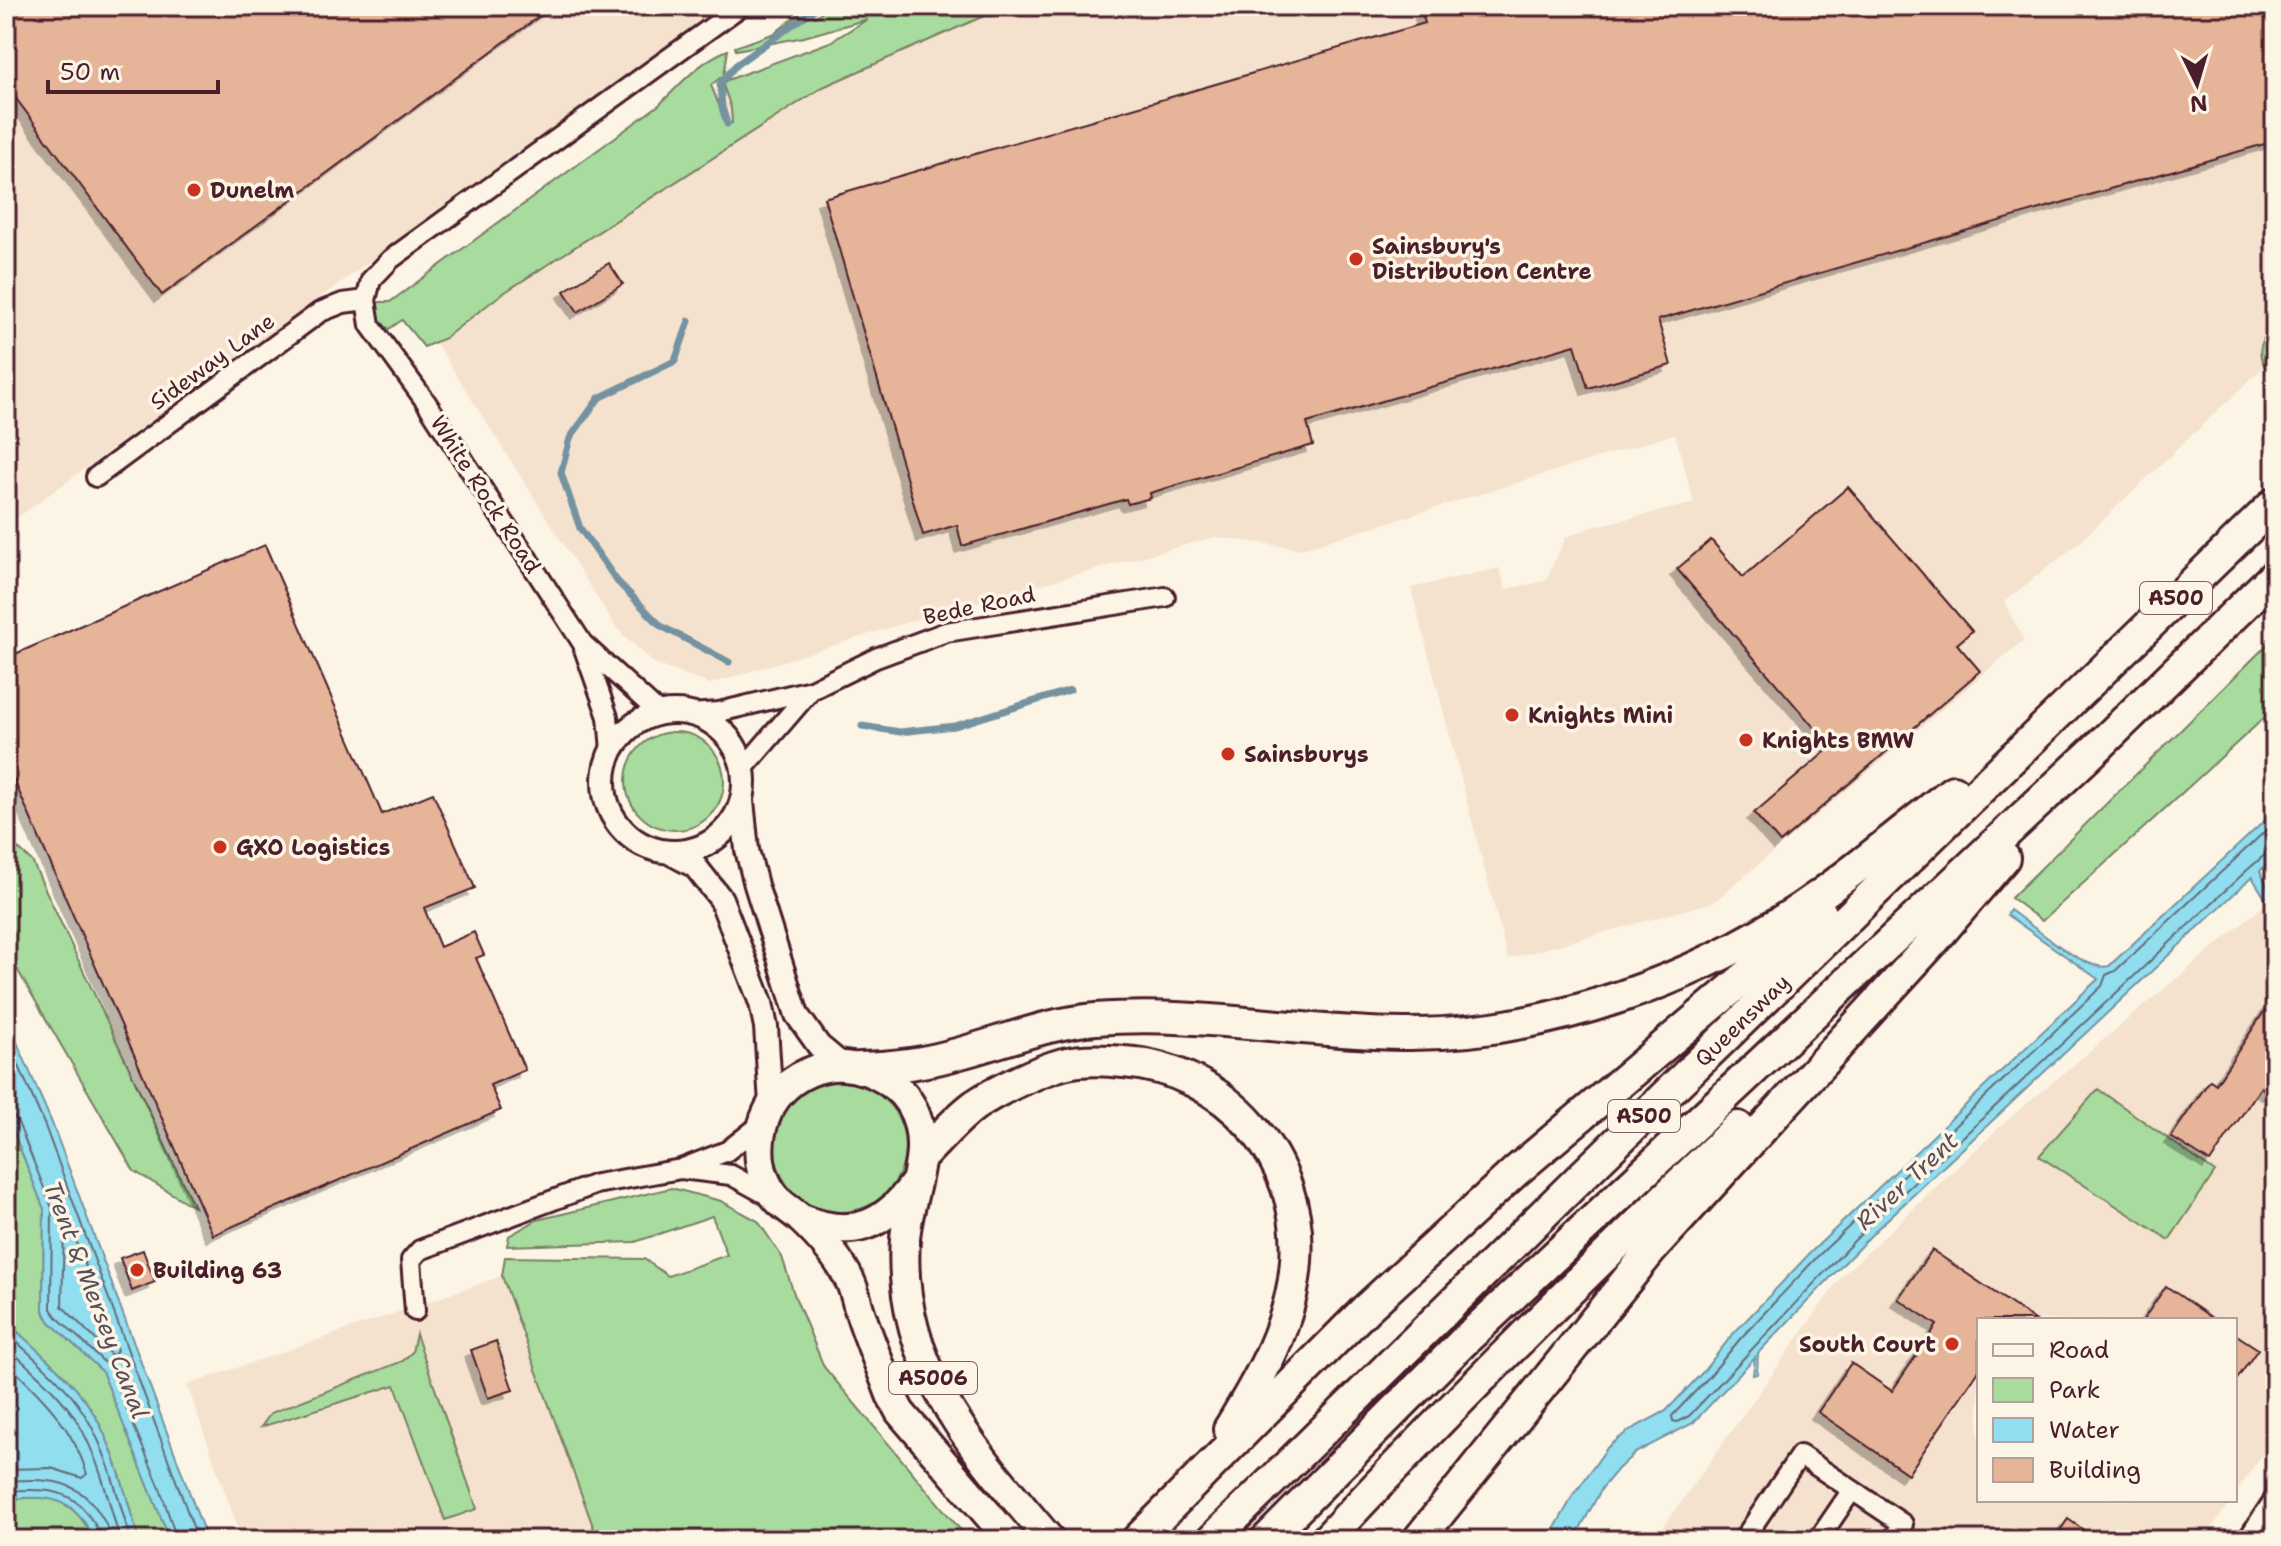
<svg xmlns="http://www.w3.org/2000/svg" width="2281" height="1546" viewBox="0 0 2281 1546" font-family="'Shantell Sans',sans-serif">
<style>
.built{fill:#f5e2ce}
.green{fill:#a7dc9e;stroke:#787e64;stroke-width:2}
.water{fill:#90deef;stroke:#7492a1;stroke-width:2}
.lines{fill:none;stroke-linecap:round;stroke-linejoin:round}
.shore{stroke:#666b79;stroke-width:2}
.stream{stroke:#7492a1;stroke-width:7}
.building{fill:#e6b498;stroke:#4a1f2b;stroke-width:2;filter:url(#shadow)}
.minor-casing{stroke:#4a1f2b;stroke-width:24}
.tertiary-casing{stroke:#4a1f2b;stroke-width:28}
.primary-casing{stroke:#4a1f2b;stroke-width:34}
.trunk-casing{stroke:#4a1f2b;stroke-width:36}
.minor{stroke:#fcf5e5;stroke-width:18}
.tertiary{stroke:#fcf5e5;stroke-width:22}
.primary{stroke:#fcf5e5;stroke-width:28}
.trunk{stroke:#fcf5e5;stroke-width:30}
.poi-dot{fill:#c8321e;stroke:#fcf5e5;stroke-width:3}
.labels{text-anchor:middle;stroke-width:7;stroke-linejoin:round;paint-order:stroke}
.shield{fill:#fcf5e5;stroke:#7f5f63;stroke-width:2}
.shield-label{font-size:20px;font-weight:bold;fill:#4a1f2b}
.poi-label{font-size:22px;font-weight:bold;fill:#4a1f2b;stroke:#fcf5e5;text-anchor:start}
.street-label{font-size:22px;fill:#4a1f2b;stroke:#fcf5e5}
.water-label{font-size:24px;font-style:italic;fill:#5c4f5c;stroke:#fcf5e5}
</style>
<defs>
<filter id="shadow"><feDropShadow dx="-7" dy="7" stdDeviation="0" flood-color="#0004"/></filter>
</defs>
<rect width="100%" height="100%" fill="#fcf5e5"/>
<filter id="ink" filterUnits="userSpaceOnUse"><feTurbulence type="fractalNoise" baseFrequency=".0125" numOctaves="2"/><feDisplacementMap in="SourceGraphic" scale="16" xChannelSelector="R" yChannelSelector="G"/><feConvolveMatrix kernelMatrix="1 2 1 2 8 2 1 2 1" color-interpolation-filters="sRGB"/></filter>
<g filter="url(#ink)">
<path class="built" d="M 6,6 L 721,6 L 6,526 Z
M 887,6 L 2275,6 L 2275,356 L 2080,542 L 2004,602 L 2024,640 L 1714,902 L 1508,959 L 1411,588 L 1499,568 L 1506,589 L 1545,581 L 1566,537 L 1592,527 L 1694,503 L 1675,434 L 1302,549 L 1215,537 L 950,609 L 710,684 L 654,664 L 617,629 L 424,324 L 730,77 L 830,42 Z
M 2275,896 L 2275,1435 L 2235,1495 L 2235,1320 L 1979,1320 L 1979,1500 L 2231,1500 L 2204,1540 L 1654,1540 L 1841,1277 L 2004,1123 Z
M 502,1276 L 598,1540 L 242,1540 L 187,1385 Z"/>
<path class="green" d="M 829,6 L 997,6 L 991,13 L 823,87 L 499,296 L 445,338 L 424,347 L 402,320 L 389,329 L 368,310 L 380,302 L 390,302 L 659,105 C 681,84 699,61 728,50 L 724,75 L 711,85 L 726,123 L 732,123 L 731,108 L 722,82 L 830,42 L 868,19 L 804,37 L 736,50 L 735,47 L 775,33 L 805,9 L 815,17 Z
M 2275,320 L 2275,381 C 2254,354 2257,348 2275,320 Z
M 2275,637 L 2275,708 L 2042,921 L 2011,898 Z
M626 781a49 49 0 1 1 98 0a49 49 0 1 1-98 0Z
M 6,844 L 13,844 L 32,861 L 194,1207 L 134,1171 L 6,950 Z
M775 1147a65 65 0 1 1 130 0a65 65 0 1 1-130 0Z
M 2098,1089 L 2215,1172 L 2169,1240 L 2039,1156 Z
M 6,1113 L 44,1209 L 43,1311 L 50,1322 L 102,1371 L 170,1540 L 139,1540 C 125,1495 115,1445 89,1406 C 67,1374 34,1348 6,1321 L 6,1256 L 11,1222 L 6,1194 Z
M 671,1188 L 721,1201 L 758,1221 L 782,1257 L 795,1297 L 824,1367 L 969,1540 L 598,1540 L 502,1276 L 505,1257 L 644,1259 L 668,1276 L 727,1255 L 712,1216 L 635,1242 L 507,1246 L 509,1236 L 537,1220 Z
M 416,1334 L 477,1509 L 445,1520 L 395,1385 L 261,1427 L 271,1413 L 403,1361 L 412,1352 Z
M 48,1497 C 71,1504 84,1517 93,1540 L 6,1540 L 6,1499 Z"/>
<path class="water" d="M 2275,811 L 2275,856 L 2260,871 L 2271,894 L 2265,898 L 2252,877 L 1876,1230 L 1758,1353 L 1757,1374 L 1753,1375 L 1755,1357 L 1693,1423 L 1635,1453 L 1618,1469 L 1602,1488 L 1574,1540 L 1548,1540 L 1573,1496 L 1607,1448 L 1628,1431 L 1666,1411 L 1702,1373 L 1733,1334 L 1811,1252 L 2098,979 L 2007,915 L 2010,910 C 2031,924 2086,973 2109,966 Z
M 6,1017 L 52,1123 L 207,1540 L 170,1540 L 102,1371 L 50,1322 L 43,1310 L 44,1209 L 6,1113 Z
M 6,1321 C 34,1348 67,1374 89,1406 C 115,1445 125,1495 139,1540 L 93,1540 C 77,1495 47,1496 6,1499 Z"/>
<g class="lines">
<path class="shore" d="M 2275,822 L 2115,971 L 2106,975 L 2102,986 L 1817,1257 L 1740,1339 L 1708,1378 L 1672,1416 L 1673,1421 L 1677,1422 L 1689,1416 L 1870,1224 L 2245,872 L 2267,853 L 2275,851
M 6,1036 L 45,1126 L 198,1540
M 6,1114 L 12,1115 L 17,1120 L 52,1208 L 51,1309 L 57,1317 L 109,1367 L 160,1488 L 177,1540
M 66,1224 L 71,1227 L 117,1350 L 114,1355 L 110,1354 L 62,1306 L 64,1228 Z
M 6,1332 C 32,1357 64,1381 83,1412 C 108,1450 117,1497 131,1540
M 6,1346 C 29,1368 57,1390 75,1418 C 98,1454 108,1499 120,1540
M 6,1362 C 41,1396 73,1426 87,1474 L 82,1478 L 51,1468 L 6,1469
M 6,1481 C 43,1479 75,1477 98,1511 C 104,1520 109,1528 110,1540
M 6,1491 C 38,1489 69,1486 89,1516 C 95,1524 99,1530 100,1540"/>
<path class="stream" d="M 727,124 L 722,107 L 720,84 L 736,65 L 819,6
M 689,321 L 675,361 L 599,398 L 570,438 L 561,473 L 580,528 L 617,581 L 661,626 L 729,662
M 862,726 L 900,732 L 955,726 L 1070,690"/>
</g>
<path class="building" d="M 6,6 L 553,6 L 162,295 L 6,85 Z
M 1420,6 L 2275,6 L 2275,141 L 1658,320 L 1671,365 L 1588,388 L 1575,345 L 1307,423 L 1313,445 L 1150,493 L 1151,498 L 1128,504 L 1126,499 L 962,546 L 957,525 L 923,535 L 824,198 L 1425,23 Z
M 609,263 L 623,284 L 578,312 L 564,291 Z
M 1848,487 L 1972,631 L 1957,644 L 1980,671 L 1780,843 L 1754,813 L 1831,747 L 1677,569 L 1711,540 L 1743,577 Z
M 265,545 L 382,814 L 433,793 L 475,888 L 424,908 L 440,947 L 474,932 L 484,955 L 476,958 L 525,1070 L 490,1085 L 501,1110 L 213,1235 L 6,762 L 6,658 Z
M 2275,995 L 2275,1083 L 2269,1093 L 2261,1087 L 2210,1162 L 2171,1137 L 2210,1080 L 2216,1084 Z
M 143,1250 L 155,1282 L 132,1291 L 120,1258 Z
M 1932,1250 L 2035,1320 L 1979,1320 L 1979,1370 L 1908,1474 L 1818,1412 L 1851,1363 L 1892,1391 L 1937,1325 L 1898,1299 Z
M 2166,1286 L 2215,1320 L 2143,1320 Z
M 2235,1334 L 2258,1349 L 2235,1382 Z
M 496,1341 L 513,1390 L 488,1398 L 471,1350 Z
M 2068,1519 L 2098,1540 L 2053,1540 Z"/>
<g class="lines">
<g class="minor-casing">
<path id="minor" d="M 96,477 L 320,312 L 343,303 L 366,300
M 584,649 L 608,717 L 611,750
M 660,714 L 583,644 L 426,402 L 370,325 L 366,300 L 371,280 L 391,259 L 741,6
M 690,714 L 719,712 L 811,690 L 876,658 L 946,632 L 1165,597
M 743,769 L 811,690
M 764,1122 L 727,1151 L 681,1169 L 731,1175 L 773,1198
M 415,1311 L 411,1260 L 420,1250 L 596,1184 L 681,1169
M 1743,1540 L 1800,1455 L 1903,1524 L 1892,1540
M 1818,1540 L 1852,1490
M 2247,1540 L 2275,1498"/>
</g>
<g class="tertiary-casing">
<path id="tertiary" d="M604 782a70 70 0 1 1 140 0a70 70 0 1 1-140 0Z
M 742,801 L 747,850 L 756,885 L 797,1015 L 819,1046 L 843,1066
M 669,852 L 695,866 L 721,899 L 761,1003 L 766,1027 L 771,1104"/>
</g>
<g class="primary-casing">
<path id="primary" d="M 802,1219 C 851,1239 884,1227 914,1184
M 1010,1540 L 900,1412 L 891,1395 C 881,1368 870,1342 861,1315 C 857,1304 855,1291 850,1281 C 839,1258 819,1236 801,1219 C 794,1212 784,1207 778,1200 C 751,1170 755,1124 779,1094 C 794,1076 820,1064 844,1066 C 873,1068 904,1086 915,1114 C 932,1155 908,1197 905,1239 C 896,1365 974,1450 1050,1540"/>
</g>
<g class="trunk-casing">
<path id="trunk" d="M 860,1068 C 891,1067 920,1064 949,1056 C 998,1044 1045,1023 1096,1019 C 1199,1011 1300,1033 1403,1034 C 1545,1036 1705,978 1820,895 C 1866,862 1909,825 1953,791
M 922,1156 C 939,1139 956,1119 975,1105 C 997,1090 1038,1071 1063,1064 C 1082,1059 1105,1060 1124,1062 C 1226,1070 1304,1158 1296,1261 C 1292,1323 1261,1377 1229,1429
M 1137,1540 L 1366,1309 L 1516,1171 L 1821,913
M 1212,1540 L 1578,1180 L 2275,503
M 1266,1540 L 1463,1342 L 2101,744 L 2275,575
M 1326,1540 C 1459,1397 1598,1262 1738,1127
M 1418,1540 L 1652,1249 L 1931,944 L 2004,858"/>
</g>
<use href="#minor" class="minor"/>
<use href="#tertiary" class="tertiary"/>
<use href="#primary" class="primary"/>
<use href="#trunk" class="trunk"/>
</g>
</g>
<g class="poi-dot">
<circle cx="194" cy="190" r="8"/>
<circle cx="1356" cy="259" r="8"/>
<circle cx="1512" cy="715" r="8"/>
<circle cx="1746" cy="740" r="8"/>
<circle cx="1228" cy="754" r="8"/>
<circle cx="220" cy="847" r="8"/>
<circle cx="137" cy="1270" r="8"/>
<circle cx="1952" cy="1344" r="8"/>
</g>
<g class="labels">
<g class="shield">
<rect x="2140" y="582" width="72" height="32" rx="6"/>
<rect x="1608" y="1100" width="72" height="32" rx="6"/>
<rect x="889" y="1362" width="88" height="32" rx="6"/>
</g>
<g class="shield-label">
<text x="2176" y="605">A500</text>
<text x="1644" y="1123">A500</text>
<text x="933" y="1385">A5006</text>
</g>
<g class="poi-label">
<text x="210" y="198">Dunelm</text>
<text x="1372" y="254">Sainsbury's<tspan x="1372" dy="25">Distribution Centre</tspan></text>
<text x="1528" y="723">Knights Mini</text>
<text x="1762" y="748">Knights BMW</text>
<text x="1244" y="762">Sainsburys</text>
<text x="236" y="855">GXO Logistics</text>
<text x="153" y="1278">Building 63</text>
<text x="1936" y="1352" text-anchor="end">South Court</text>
</g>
<g class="street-label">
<text transform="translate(212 361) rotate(-36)" y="8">Sideway Lane</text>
<text transform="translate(486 494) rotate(57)" y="8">White Rock Road</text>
<text transform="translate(979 605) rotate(-12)" y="8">Bede Road</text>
<text transform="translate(1742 1020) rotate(-44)" y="8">Queensway</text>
</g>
<g class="water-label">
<text transform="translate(1907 1181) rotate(-43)" y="8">River Trent</text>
<text transform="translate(96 1300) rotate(69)" y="8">Trent &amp; Mersey Canal</text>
</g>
</g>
<rect width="2281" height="1546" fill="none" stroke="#fcf5e5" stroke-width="32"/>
<rect x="16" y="16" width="2249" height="1514" fill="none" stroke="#4a1f2b" stroke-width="3" filter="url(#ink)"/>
<rect x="1977" y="1318" width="260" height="184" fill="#fcf5e5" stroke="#b59f9b" stroke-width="2"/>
<rect x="1993" y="1344" width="40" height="12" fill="#fcf5e5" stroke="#b59f9b" stroke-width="2"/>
<text x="2049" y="1358" font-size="24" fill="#4a1f2b">Road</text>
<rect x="1993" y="1378" width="40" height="24" fill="#a7dc9e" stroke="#b59f9b" stroke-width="2"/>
<text x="2049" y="1398" font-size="24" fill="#4a1f2b">Park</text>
<rect x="1993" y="1418" width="40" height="24" fill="#90deef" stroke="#b59f9b" stroke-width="2"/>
<text x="2049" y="1438" font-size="24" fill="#4a1f2b">Water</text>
<rect x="1993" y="1458" width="40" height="24" fill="#e6b498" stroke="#b59f9b" stroke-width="2"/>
<text x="2049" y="1478" font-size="24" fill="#4a1f2b">Building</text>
<g transform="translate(2197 84) rotate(175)" stroke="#fcf5e5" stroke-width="6" paint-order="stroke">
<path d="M0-6L14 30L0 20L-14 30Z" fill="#4a1f2b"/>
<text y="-12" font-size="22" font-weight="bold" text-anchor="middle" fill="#4a1f2b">N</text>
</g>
<path d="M48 80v12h170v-12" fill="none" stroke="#4a1f2b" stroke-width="4"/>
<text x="60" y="80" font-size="24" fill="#4a1f2b" stroke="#fcf5e5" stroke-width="6" paint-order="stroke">50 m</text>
</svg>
